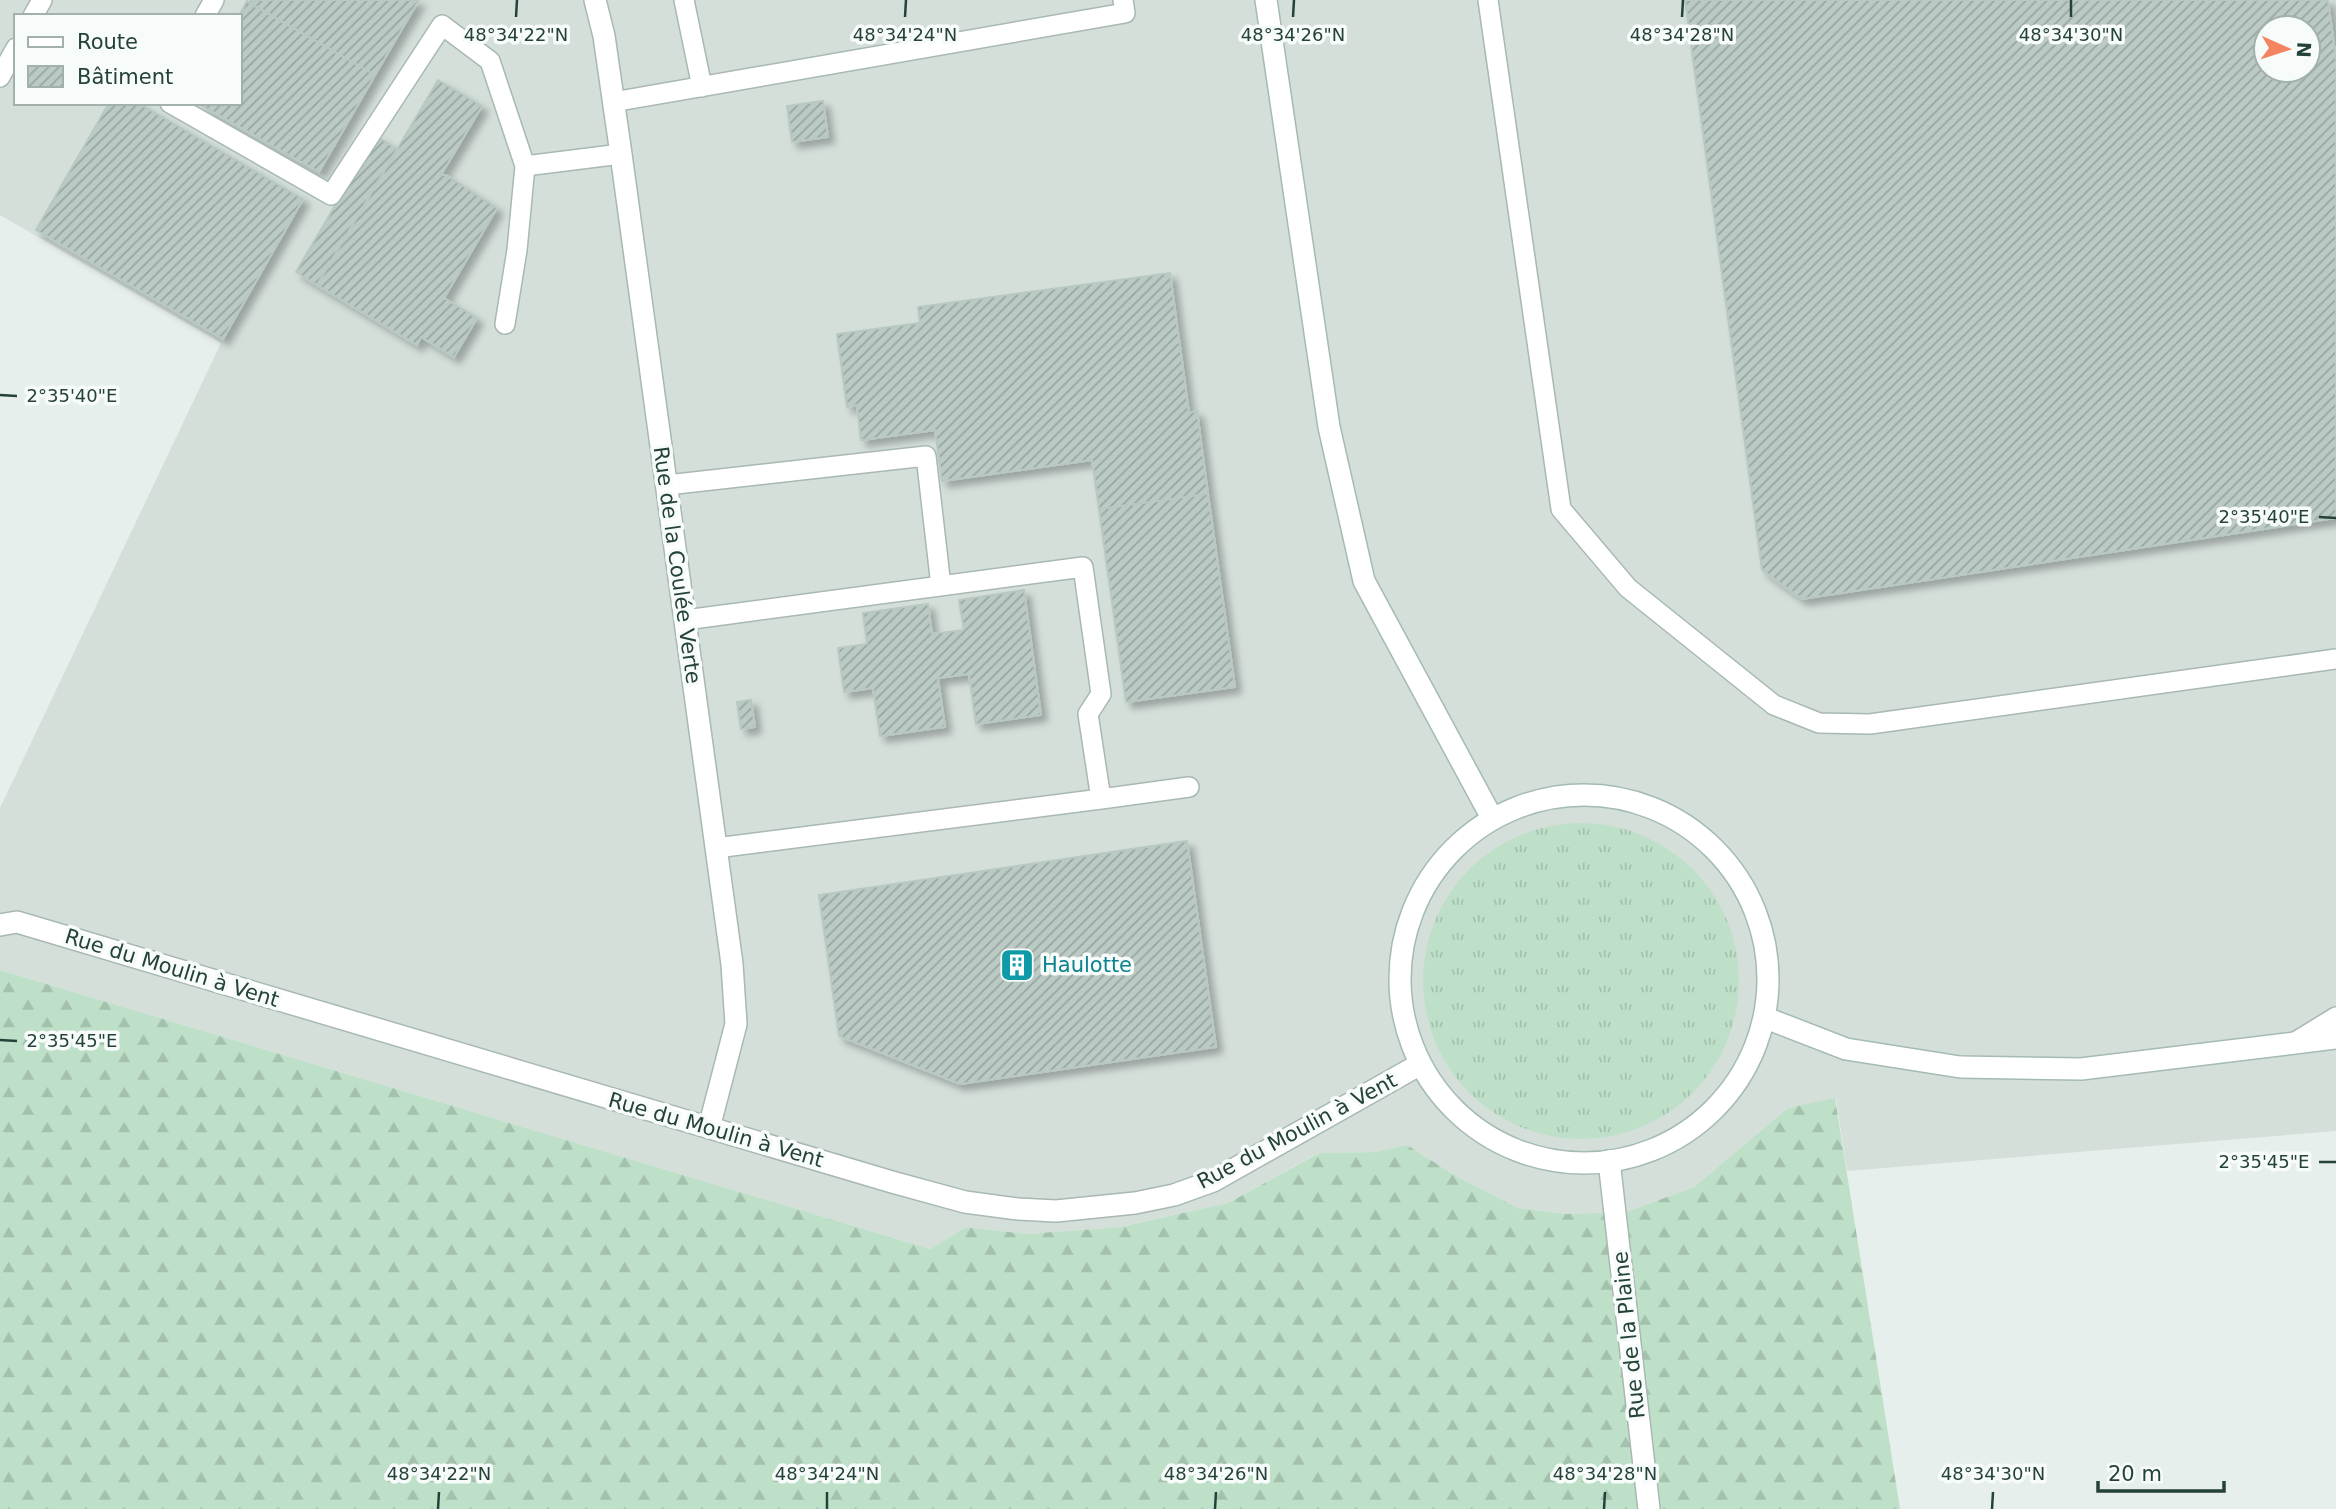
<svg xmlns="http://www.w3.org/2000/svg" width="2336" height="1509" viewBox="0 0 2336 1509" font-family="'DejaVu Sans',sans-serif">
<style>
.built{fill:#d4dfda;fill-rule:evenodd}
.grass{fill:url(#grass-tufts)}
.forest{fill:url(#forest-firs)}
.building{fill:url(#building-hatch);stroke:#b8c9c2;stroke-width:2;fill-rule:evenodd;filter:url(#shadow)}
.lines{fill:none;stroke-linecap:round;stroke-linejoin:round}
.lane-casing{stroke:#a8b8b2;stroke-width:22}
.street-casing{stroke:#a8b8b2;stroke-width:24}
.secondary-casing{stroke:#a4bbb3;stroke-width:24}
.lane{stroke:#fff;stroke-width:19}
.street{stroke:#fff;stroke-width:21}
.secondary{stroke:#fff;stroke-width:21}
.ticks{fill:none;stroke:#24423a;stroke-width:2.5}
.labels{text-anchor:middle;stroke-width:7;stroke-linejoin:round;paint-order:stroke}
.street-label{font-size:21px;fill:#24423a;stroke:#f7fbf9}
.culture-label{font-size:21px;fill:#0d838f;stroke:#f7fbf9;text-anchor:start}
.ticks-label{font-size:18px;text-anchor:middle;fill:#24423a;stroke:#f7fbf9;stroke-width:7;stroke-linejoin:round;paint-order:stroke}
</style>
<defs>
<pattern id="grass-tufts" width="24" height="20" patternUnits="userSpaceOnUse" patternTransform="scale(1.75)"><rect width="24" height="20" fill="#bfe0c8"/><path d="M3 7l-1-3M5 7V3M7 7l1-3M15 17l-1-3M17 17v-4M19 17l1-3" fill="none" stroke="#a4c1ad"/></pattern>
<pattern id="forest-firs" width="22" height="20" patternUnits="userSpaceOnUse" patternTransform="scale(1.75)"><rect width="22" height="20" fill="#bfe0c8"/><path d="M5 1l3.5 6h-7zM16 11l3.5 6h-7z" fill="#a4c1ad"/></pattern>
<pattern id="building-hatch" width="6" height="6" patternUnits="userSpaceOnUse" patternTransform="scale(1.75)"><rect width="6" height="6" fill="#bbcac4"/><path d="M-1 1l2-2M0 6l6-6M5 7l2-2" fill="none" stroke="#98a6a0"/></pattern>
<filter id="shadow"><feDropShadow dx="6" dy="6" stdDeviation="3.5" flood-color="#0004"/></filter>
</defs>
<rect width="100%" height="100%" fill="#e6efeb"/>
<path class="built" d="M 0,0 L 2336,0 L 2336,1131 L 1847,1171 L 1836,1099 L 1788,1108 L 1694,1187 L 1626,1212 L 1566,1214 L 1518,1208 L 1456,1176 L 1407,1145 L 1375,1152 L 1318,1153 L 1228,1203 L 1119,1227 L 1027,1234 L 966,1227 L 930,1249 L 0,970 L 0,808 L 221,343 L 0,215 ZM 16,16 L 240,16 L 240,103 L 16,103 ZM 2266,28 L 2308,28 L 2308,70 L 2266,70 Z"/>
<path class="grass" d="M1423 981a158 158 0 1 1 316 0a158 158 0 1 1-316 0Z"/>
<path class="forest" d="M 0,970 L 930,1249 L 966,1227 L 1027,1234 L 1120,1227 L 1228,1203 L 1319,1153 L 1375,1152 L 1407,1145 L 1456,1176 L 1518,1208 L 1566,1214 L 1626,1212 L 1694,1187 L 1788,1108 L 1835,1098 L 1900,1509 L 0,1509 Z"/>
<path class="building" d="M 251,0 L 419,0 L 375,75 L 249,3 Z
M 1685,0 L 2328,0 L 2336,60 L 2336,518 L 1802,599 L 1762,570 ZM 2266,28 L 2308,28 L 2308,70 L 2266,70 Z
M 247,1 L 375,75 L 319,172 L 197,103 L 240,103 L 239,16 Z
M 438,80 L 482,106 L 441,175 L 446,175 L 497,208 L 444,298 L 477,318 L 454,357 L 421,337 L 417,345 L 317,285 Z
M 823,101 L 828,137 L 792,142 L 787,106 Z
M 109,103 L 138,103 L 303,199 L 223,339 L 36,230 Z
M 376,136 L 397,149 L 317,285 L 296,272 Z
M 1170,273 L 1189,413 L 1197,411 L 1208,494 L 1099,509 L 1092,460 L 942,481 L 935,430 L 861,440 L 857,405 L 847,407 L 837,334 L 920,323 L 918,307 Z
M 1208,494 L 1235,687 L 1126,702 L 1099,509 Z
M 1024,590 L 1041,715 L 976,724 L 969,674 L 938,678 L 945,727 L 880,736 L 873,688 L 844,692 L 838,648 L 867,644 L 863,613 L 928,604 L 932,634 L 964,630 L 959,600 Z
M 751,700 L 755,727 L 741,729 L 737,702 Z
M 1187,841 L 1216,1047 L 960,1084 L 839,1036 L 819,895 Z"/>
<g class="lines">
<g class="lane-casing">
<path id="lane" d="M 684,0 L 702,87
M 1488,0 L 1561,509 L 1628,588 L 1774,705 L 1819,723 L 1870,724 L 2336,659
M 33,16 L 42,0
M 205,16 L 214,0
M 0,77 L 16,48
M 613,102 L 1125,13 L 1123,0
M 170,103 L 331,195 L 442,25 L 490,61 L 525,166 L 621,154
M 505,324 L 517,250 L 525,166
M 667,485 L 926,456 L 941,586
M 685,620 L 1083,567 L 1101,694 L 1088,714 L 1101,799 L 716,848
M 1101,799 L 1189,787
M 2292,1044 L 2336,1017"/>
</g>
<g class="street-casing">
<path id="street" d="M 595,0 L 604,36 L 621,154 L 732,964 L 736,1024 L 709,1128
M 0,925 L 17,922 L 892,1182 L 965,1202 L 1018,1209 L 1056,1211 L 1135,1203 L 1174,1195 L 1213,1181 L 1417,1066
M 1609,1161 L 1649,1509"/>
</g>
<g class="secondary-casing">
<path id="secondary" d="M 1266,0 L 1329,427 L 1364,581 L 1492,818
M1400 979a184 184 0 1 1 368 0a184 184 0 1 1-368 0Z
M 1766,1018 L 1846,1049 L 1960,1067 L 2081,1069 L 2336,1038"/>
</g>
<use href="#lane" class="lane"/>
<use href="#street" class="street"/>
<use href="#secondary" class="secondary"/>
</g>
<path class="ticks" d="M 516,17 L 517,0M 905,17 L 906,0M 1293,17 L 1294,0M 1682,17 L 1683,0M 2071,17 L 2071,0M 0,395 L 17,396M 2319,517 L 2336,518M 0,1040 L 17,1041M 2319,1162 L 2336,1162M 438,1509 L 439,1492M 827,1509 L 827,1492M 1215,1509 L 1216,1492M 1604,1509 L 1605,1492M 1992,1509 L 1993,1492"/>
<defs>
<g id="building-square" transform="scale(1.75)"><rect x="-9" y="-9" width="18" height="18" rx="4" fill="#0f9aa8" stroke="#f7fbf9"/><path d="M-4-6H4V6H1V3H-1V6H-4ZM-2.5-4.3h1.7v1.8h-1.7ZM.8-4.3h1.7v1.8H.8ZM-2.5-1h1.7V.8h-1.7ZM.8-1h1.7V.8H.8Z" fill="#fff"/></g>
</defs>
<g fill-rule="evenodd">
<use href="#building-square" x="1017" y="965"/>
</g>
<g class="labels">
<g class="street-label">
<text transform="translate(677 565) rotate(82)" y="7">Rue de la Coulée Verte</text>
<text transform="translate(172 968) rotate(17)" y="7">Rue du Moulin à Vent</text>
<text transform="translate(716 1130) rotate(16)" y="7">Rue du Moulin à Vent</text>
<text transform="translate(1297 1131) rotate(-28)" y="7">Rue du Moulin à Vent</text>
<text transform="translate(1629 1335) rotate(-96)" y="7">Rue de la Plaine</text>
</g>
<g class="culture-label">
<text x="1042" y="972">Haulotte</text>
</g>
</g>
<g class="ticks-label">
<text x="516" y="41">48°34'22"N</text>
<text x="905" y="41">48°34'24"N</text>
<text x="1293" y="41">48°34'26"N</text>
<text x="1682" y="41">48°34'28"N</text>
<text x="2071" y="41">48°34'30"N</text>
<text x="72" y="402">2°35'40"E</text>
<text x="2264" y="523">2°35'40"E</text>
<text x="72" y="1047">2°35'45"E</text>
<text x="2264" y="1168">2°35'45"E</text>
<text x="439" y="1480">48°34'22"N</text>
<text x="827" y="1480">48°34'24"N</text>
<text x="1216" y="1480">48°34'26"N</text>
<text x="1605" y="1480">48°34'28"N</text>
<text x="1993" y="1480">48°34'30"N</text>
</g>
<rect x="14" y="14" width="228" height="91" fill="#f7fbf9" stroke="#a3b1ad" stroke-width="2"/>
<rect x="28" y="37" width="35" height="10" fill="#ffffff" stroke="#a3b1ad" stroke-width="2"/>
<text x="77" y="49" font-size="21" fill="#24423a">Route</text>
<rect x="28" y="66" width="35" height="21" fill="url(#building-hatch)" stroke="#a3b1ad" stroke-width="2"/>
<text x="77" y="84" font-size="21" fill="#24423a">Bâtiment</text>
<g transform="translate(2287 49) rotate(93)"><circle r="33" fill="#f7fbf9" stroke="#a3b1ad" stroke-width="2"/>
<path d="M0-5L12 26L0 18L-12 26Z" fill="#f4845f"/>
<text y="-10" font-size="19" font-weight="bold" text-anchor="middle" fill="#24423a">N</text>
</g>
<path d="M2098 1481v10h126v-10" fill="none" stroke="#24423a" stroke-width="3.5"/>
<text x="2108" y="1481" font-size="21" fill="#24423a" stroke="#f7fbf9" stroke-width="5" paint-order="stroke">20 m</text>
</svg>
